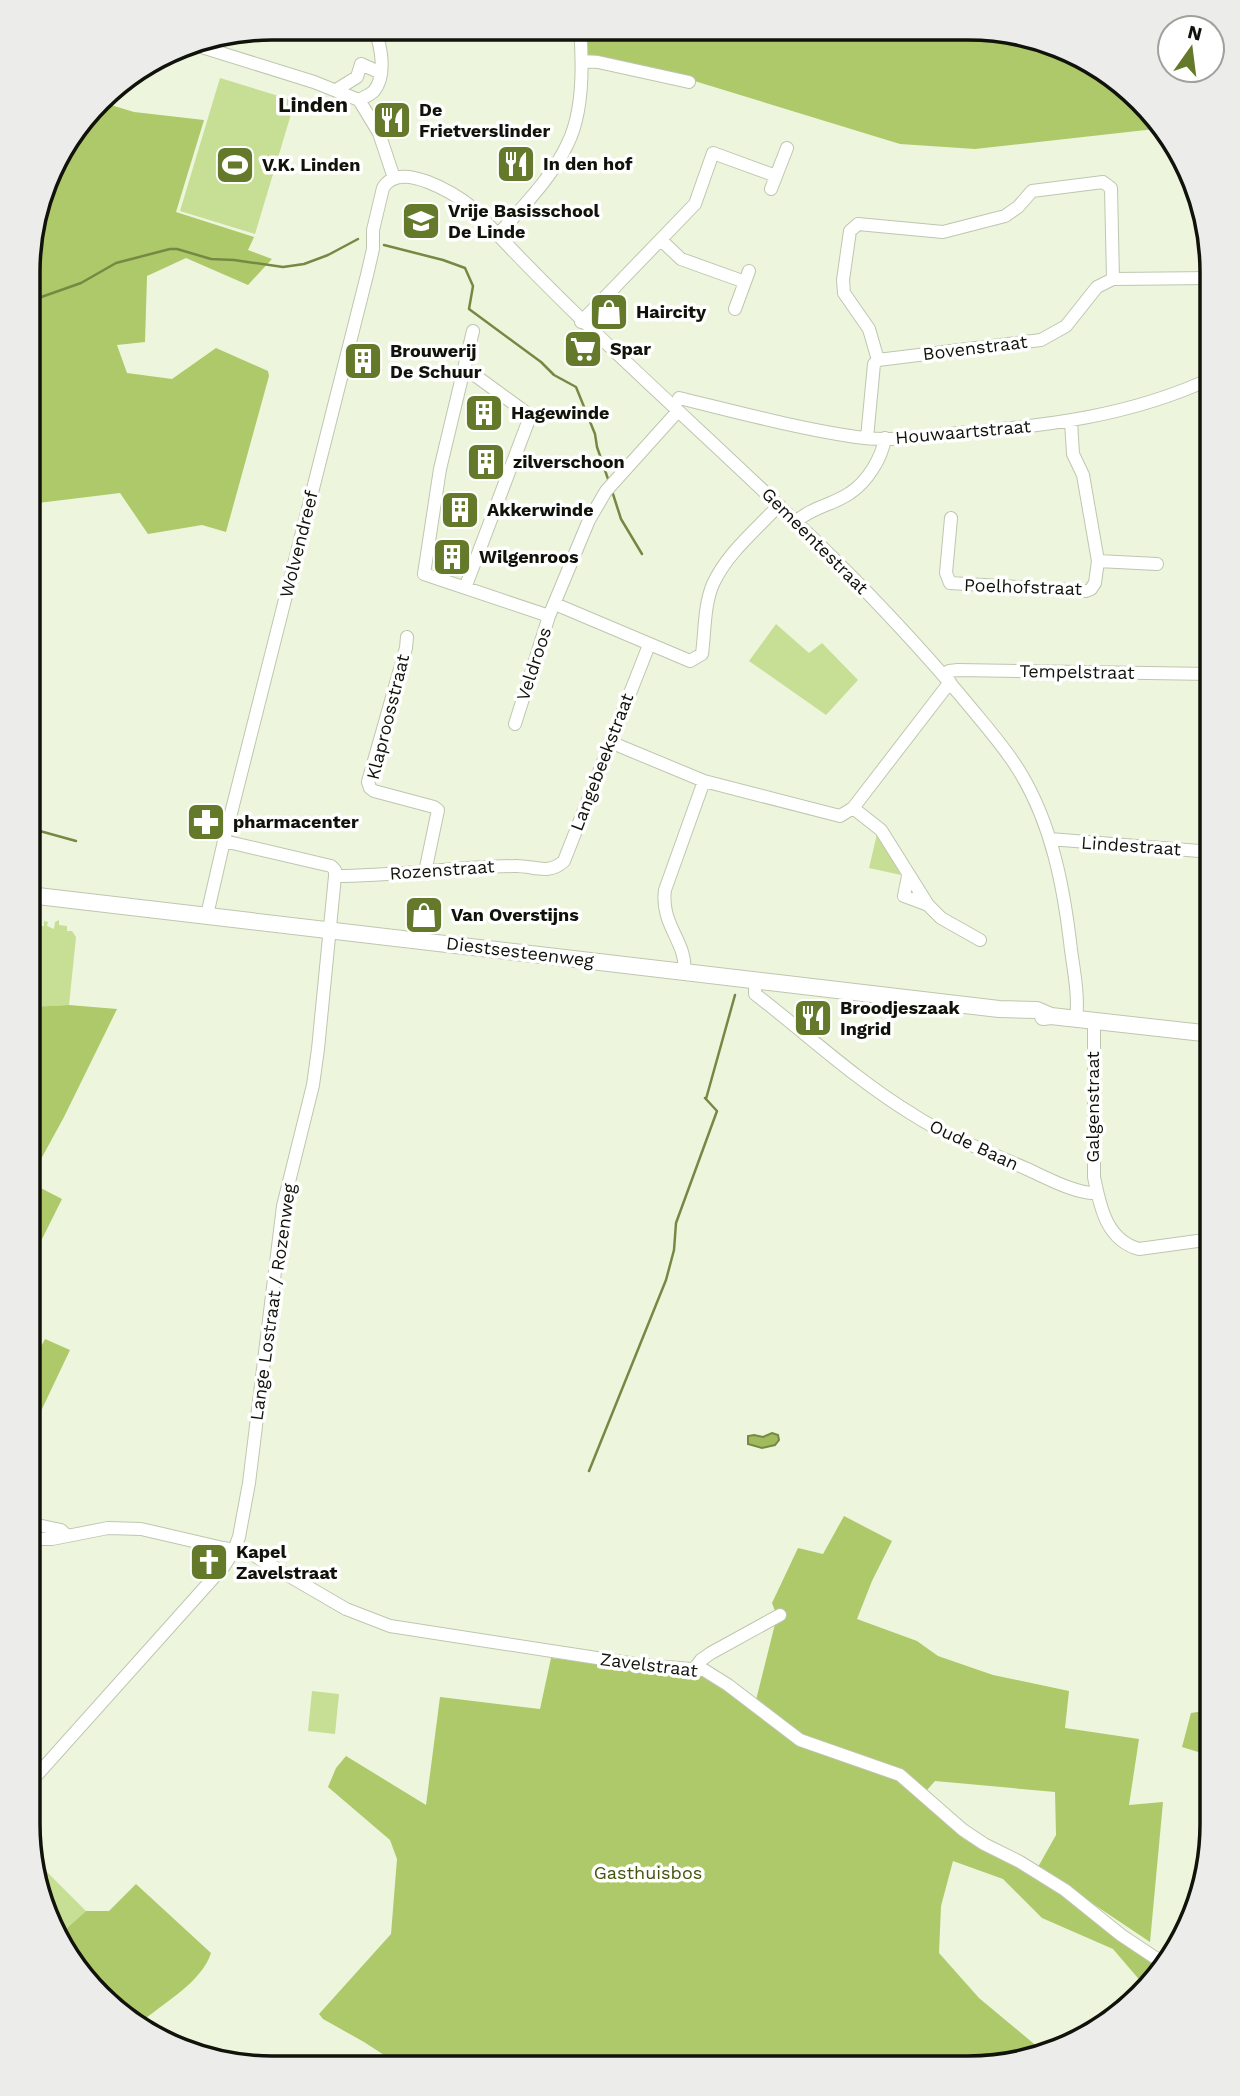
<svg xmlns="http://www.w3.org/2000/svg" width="1240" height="2096" viewBox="0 0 1240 2096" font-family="'Work Sans',sans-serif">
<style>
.green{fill:#c7de95}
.forest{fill:#adc969}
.water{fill:#a1bb5c;stroke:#768944;stroke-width:2}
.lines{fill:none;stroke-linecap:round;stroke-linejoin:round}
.stream{stroke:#768944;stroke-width:2.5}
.minor-casing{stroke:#bec6af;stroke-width:14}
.major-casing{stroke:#bec6af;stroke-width:18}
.minor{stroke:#fff;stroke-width:12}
.major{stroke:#fff;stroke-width:16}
.labels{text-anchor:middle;stroke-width:7;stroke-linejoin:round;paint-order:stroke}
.poi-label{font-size:18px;font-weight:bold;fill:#11130b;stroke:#fff;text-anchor:start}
.street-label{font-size:18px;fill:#11130b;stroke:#fff}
.park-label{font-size:18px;fill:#43540d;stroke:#fff}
.quarter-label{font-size:21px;font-weight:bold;fill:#11130b;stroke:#fff}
.rim{fill:none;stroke:#11130b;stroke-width:3.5}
</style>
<rect width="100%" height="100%" fill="#edf6dd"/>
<path class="green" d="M 220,78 L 295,101 L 255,234 L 180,211 Z
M 776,624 L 809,653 L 822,643 L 858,680 L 826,715 L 749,661 Z
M 877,834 L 901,875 L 869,868 Z
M 29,919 L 30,927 L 44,926 L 44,921 L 48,922 L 47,926 L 54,929 L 55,922 L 59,920 L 59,925 L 67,926 L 67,931 L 72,931 L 76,937 L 69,1005 L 29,1007 Z
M 312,1691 L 339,1694 L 335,1734 L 308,1731 Z
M 47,1872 L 86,1911 L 60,1934 L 46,1917 L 39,1879 Z"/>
<path class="forest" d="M 583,29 L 1000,30 L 1117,79 L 1155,129 L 975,149 L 900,144 L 678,76 L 586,58 Z
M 101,102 L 134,112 L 204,120 L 176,212 L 254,237 L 248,250 L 272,259 L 248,285 L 186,258 L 147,276 L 145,342 L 117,345 L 127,373 L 172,379 L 216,348 L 268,371 L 269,376 L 226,532 L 202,525 L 148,534 L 120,493 L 30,504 L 30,241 L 53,164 Z
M 69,1005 L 117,1009 L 64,1117 L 29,1181 L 29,1007 Z
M 29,1182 L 62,1199 L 29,1265 Z
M 45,1339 L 70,1350 L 32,1430 L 29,1428 L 29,1369 Z
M 844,1516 L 892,1541 L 872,1581 L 857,1619 L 917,1641 L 938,1656 L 993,1675 L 1069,1691 L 1065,1728 L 1139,1739 L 1129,1805 L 1163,1802 L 1150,1942 L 1038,1867 L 1056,1835 L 1055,1792 L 935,1781 L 920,1798 L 964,1839 L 1016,1862 L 1169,1959 L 1162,1972 L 1146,1984 L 1143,1984 L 1113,1949 L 1042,1918 L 1003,1879 L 953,1861 L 941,1906 L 939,1953 L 979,1998 L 1045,2053 L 968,2068 L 401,2066 L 364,2042 L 323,2019 L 319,2014 L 391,1934 L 397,1859 L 390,1840 L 328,1787 L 336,1768 L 346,1756 L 426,1805 L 440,1697 L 540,1709 L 551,1658 L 708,1677 L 754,1708 L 777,1616 L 772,1603 L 798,1548 L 823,1554 Z
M 1211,1710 L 1211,1756 L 1182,1747 L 1191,1713 Z
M 136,1884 L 211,1953 C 202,1981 167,2001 145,2019 L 154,2030 L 124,2018 L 60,1934 L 86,1911 L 109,1911 Z"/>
<path class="water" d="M 772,1433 L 778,1435 L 779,1440 L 775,1445 L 762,1448 L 748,1444 L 748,1436 L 754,1435 L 763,1437 Z"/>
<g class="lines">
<path class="stream" d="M 384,245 L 443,260 L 465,268 L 473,286 L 469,309 L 541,362 L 554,375 L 576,387 L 595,434 L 597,447 L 608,479
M 30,301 L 81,283 L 116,263 L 170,249 L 177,249 L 211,259 L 234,260 L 283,267 L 304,264 L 328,255 L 358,239
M 613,494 L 621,519 L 642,554
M 29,828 L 76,841
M 706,1099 L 735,995
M 589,1471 L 666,1280 L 674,1250 L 676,1223 L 717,1111 L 705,1098"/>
<g class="minor-casing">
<path id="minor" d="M 192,44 L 314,82 L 359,100 L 379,133 L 394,178
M 583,61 L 598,62 L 689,82
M 336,90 L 357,77 L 361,64 L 381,73
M 359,100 C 364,97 370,95 374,91 C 387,75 381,45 374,28
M 771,189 L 787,148
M 498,235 C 522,207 551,179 567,145 C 584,112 583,65 580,29
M 661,240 L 681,259 L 745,282
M 735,309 L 749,271
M 581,322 L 695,204 L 713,153 L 776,176
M 473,331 L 440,469 L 424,574 L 549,616
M 878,360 L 869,329 L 844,293 L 843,280 L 850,231 L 858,224 L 943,232 L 1005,216 L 1018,207 L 1032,191 L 1103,182 L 1111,188 L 1113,279
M 878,360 L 1041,340 L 1066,326 L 1097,287 L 1113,279 L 1212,278
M 465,368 L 528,414 L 528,422 L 465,588
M 679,398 C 737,412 796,428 856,437 C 889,442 924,436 958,433 C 1046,426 1131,416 1212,378
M 867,438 L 874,364 L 878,360
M 951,518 L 946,573 L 950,583 L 1086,591 L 1091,589 L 1095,583 L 1098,561 L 1083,475 L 1073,454 L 1071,421
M 797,521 C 812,507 833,505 850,493 C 867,482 882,458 885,438
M 1098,561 L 1157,564
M 555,604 L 690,661 L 702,654 C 705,631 704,605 713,584 C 727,553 757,529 779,505
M 407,637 L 406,648 L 368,782 L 370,788 L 374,791 L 434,807 L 438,810 L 425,872
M 944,675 L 949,671 L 958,670 L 1212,674
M 515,724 L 549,616 L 589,520 L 606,491 L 678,411
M 610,742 L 704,781 L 840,816 L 853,808 L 950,682
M 853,808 L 881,830 L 928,905 L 941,918 L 980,940
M 1050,839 L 1212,852
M 224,841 L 331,866 L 335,870 L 335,876 C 395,876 454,867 514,866 C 533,865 548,876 564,861 L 649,645
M 908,876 L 904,896 L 928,905
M 207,915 L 224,841 L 367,275 L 373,249 L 373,230 L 383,188 C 400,159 455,194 473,208 C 593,340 731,454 856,581 C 894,620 931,660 966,702 C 984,724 1003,745 1018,769 C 1052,823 1064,888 1071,950 C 1074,972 1079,996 1076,1019
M 684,972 C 688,943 660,925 665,890 L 704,781
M 755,980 L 755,994 C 807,1034 856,1080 912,1114 C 947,1137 989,1152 1027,1169 C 1045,1177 1078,1195 1097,1193
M 1094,1021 L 1094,1177 C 1100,1206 1106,1240 1139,1249 L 1212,1239
M 28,1523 L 61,1530 L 67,1536
M 28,1539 L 52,1539 L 108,1528 L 141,1529 L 223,1548 L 248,1552 L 346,1609 L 390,1626 L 642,1665 L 704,1670 L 728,1685 L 800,1740 L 900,1775 L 963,1830 L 984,1844 L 1020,1862 L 1065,1890 L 1121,1935 L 1154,1957 L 1167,1963
M 695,1668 L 701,1660 L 711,1653 L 780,1615
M 28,1785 L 224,1566 L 234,1550 L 239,1537 L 249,1483 L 283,1206 L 313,1085 L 318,1049 L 335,876"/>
</g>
<g class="major-casing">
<path id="major" d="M 29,895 L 999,1009 L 1037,1010 L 1051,1016
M 1043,1017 L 1051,1016 L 1212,1034"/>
</g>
<use href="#minor" class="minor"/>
<use href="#major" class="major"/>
</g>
<defs>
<g id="restaurant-square" transform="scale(2.0125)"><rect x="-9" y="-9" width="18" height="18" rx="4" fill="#647929" stroke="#fff"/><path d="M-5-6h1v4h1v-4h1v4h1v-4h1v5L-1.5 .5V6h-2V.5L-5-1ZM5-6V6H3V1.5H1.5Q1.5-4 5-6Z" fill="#fff"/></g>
<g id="stadium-square" transform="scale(2.0125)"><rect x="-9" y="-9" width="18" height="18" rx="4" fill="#647929" stroke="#fff"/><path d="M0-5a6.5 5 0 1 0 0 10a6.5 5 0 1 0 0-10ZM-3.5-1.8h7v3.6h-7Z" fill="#fff"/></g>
<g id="school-square" transform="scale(2.0125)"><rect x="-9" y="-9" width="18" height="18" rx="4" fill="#647929" stroke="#fff"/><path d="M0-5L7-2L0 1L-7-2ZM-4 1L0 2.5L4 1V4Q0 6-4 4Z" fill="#fff"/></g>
<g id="shop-square" transform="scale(2.0125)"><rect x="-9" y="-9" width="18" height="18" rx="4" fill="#647929" stroke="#fff"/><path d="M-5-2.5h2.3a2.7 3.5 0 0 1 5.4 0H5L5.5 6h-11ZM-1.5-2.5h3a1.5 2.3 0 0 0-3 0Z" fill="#fff"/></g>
<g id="supermarket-square" transform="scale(2.0125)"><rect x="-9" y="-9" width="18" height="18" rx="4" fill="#647929" stroke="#fff"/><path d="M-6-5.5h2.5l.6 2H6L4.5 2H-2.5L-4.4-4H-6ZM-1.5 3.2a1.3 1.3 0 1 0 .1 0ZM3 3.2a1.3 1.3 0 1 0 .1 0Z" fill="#fff"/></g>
<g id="building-square" transform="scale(2.0125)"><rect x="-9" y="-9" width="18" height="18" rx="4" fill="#647929" stroke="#fff"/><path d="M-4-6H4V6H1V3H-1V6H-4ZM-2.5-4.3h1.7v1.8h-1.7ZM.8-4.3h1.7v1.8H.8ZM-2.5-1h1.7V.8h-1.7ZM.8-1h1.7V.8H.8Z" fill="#fff"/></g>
<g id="pharmacy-square" transform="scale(2.0125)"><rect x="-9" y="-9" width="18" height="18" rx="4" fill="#647929" stroke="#fff"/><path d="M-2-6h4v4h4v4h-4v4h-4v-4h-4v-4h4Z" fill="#fff"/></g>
<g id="church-square" transform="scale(2.0125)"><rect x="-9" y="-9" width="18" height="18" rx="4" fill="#647929" stroke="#fff"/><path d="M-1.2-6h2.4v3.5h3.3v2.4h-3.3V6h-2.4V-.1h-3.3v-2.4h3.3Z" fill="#fff"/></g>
</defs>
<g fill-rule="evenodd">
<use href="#restaurant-square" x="392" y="120"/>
<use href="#restaurant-square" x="516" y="164"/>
<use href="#stadium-square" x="235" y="165"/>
<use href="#school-square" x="421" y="221"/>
<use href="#shop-square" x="609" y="312"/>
<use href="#supermarket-square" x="583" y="349"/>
<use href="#building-square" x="363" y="361"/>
<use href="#building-square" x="484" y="413"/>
<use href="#building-square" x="486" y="462"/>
<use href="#building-square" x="460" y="510"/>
<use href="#building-square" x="452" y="557"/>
<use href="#pharmacy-square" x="206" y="822"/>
<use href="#shop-square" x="424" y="915"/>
<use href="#restaurant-square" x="813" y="1018"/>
<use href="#church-square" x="209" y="1562"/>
</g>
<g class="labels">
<g class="poi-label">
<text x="419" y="116">De<tspan x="419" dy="21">Frietverslinder</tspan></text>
<text x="543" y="170">In den hof</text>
<text x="262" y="171">V.K. Linden</text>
<text x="448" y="217">Vrije Basisschool<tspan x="448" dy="21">De Linde</tspan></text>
<text x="636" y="318">Haircity</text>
<text x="610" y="355">Spar</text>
<text x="390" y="357">Brouwerij<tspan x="390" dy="21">De Schuur</tspan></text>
<text x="511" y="419">Hagewinde</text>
<text x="513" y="468">zilverschoon</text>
<text x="487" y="516">Akkerwinde</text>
<text x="479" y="563">Wilgenroos</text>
<text x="233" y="828">pharmacenter</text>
<text x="451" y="921">Van Overstijns</text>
<text x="840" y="1014">Broodjeszaak<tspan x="840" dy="21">Ingrid</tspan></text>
<text x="236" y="1558">Kapel<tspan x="236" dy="21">Zavelstraat</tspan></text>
</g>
<g class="street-label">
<text transform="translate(975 348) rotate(-7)" y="6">Bovenstraat</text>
<text transform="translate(963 432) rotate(-5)" y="6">Houwaartstraat</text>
<text transform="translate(815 541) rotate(45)" y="6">Gemeentestraat</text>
<text transform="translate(299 544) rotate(-76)" y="6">Wolvendreef</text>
<text transform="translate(1023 587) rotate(2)" y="6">Poelhofstraat</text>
<text transform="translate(534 664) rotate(-72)" y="6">Veldroos</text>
<text transform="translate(1077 672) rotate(1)" y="6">Tempelstraat</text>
<text transform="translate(388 717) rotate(-76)" y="6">Klaproosstraat</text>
<text transform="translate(602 762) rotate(-69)" y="6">Langebeekstraat</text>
<text transform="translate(1131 846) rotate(4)" y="6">Lindestraat</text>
<text transform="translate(442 870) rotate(-4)" y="6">Rozenstraat</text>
<text transform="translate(520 952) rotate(7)" y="6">Diestsesteenweg</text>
<text transform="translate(1093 1107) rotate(-90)" y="6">Galgenstraat</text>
<text transform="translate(974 1145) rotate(25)" y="6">Oude Baan</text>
<text transform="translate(273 1302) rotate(-82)" y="6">Lange Lostraat / Rozenweg</text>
<text transform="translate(649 1665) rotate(7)" y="6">Zavelstraat</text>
</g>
<g class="park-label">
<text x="648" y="1879">Gasthuisbos</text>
</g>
<g class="quarter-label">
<text x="313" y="112">Linden</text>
</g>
</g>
<path d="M0 0H1240V2096H0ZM272 40H968A232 232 0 0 1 1200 272V1824A232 232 0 0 1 968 2056H272A232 232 0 0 1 40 1824V272A232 232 0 0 1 272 40Z" fill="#ececeb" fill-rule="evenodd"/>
<path class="rim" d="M272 40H968A232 232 0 0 1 1200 272V1824A232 232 0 0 1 968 2056H272A232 232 0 0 1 40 1824V272A232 232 0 0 1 272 40Z"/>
<g transform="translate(1191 49) rotate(14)"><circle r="33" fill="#ffffff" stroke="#a0a19d" stroke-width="2"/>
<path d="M0-5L12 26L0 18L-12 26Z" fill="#647929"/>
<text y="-10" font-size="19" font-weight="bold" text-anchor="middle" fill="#11130b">N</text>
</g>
</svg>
